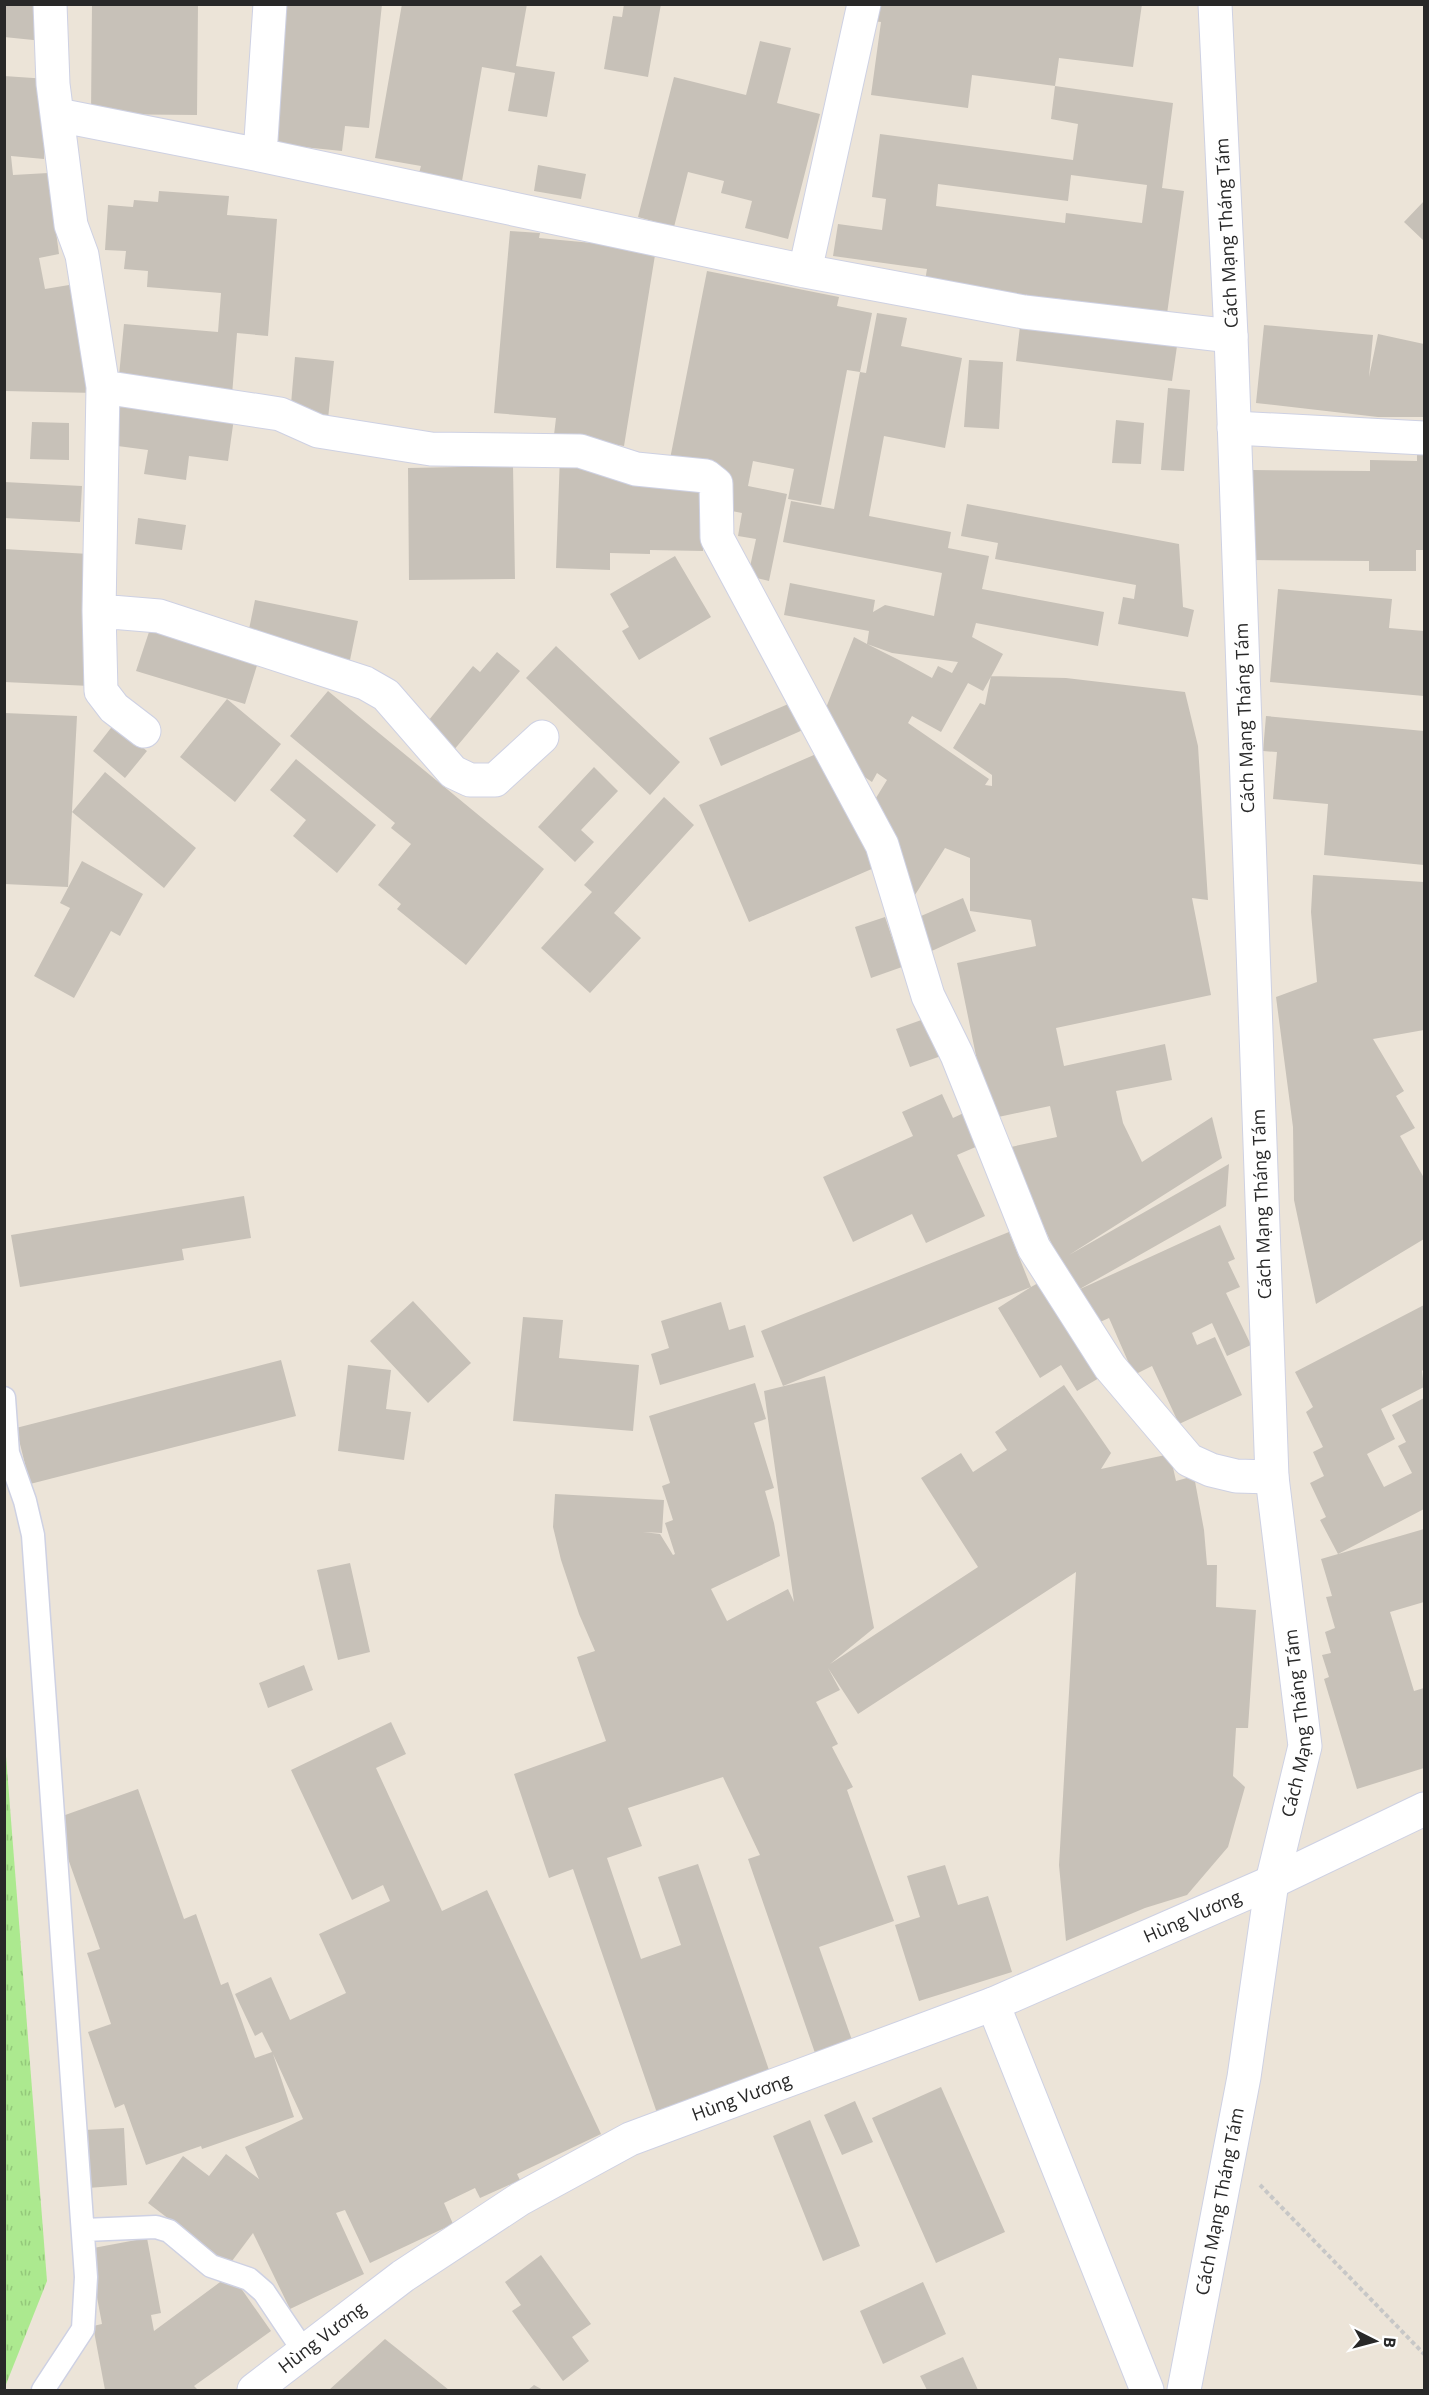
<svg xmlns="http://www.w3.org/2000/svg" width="1429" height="2395" viewBox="0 0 1429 2395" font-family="'Open Sans',sans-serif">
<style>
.grass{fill:url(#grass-tufts)}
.building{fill:#c7c1b8;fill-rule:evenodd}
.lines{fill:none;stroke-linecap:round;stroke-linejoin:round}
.lane-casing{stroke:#ced1e3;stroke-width:25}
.street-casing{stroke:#ced1e3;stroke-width:35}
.secondary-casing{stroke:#ced1e3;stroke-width:35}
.path{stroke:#c7c7c7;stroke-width:4;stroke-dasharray:4.5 3;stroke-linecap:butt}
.lane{stroke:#fff;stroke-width:22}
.street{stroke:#fff;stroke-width:33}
.secondary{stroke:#fff;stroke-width:33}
.labels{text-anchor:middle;stroke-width:4.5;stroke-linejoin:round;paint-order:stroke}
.street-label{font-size:18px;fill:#282828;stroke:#fff}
</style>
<defs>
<pattern id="grass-tufts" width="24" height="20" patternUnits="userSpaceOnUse" patternTransform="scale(1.5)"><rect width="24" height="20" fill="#ace98f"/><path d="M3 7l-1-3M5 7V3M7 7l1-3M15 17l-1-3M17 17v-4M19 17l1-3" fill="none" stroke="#94c87b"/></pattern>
</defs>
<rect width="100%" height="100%" fill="#ece4d8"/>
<path class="grass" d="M 5,1743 L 47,2281 L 5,2387 L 4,2387 Z"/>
<path class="building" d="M 4,4 L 46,4 L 43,41 L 4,37 Z
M 92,4 L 198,4 L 197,115 L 91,114 Z
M 277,4 L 382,4 L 369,128 L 345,126 L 342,151 L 264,143 Z
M 402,4 L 527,4 L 516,66 L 555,72 L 547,117 L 508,111 L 515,73 L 482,67 L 462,181 L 419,173 L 421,166 L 375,158 Z
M 624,4 L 661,4 L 648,77 L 604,69 L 613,16 L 622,17 Z
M 866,4 L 1142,4 L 1133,67 L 1059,58 L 1055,86 L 972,75 L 968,108 L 871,95 L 881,22 L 864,20 Z
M 760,41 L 791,48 L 777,103 L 820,114 L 788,239 L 745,228 L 752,201 L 721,193 L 724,181 L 688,172 L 674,227 L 638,217 L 674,77 L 746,95 Z
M 4,76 L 48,79 L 44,159 L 11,156 L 13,175 L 48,173 L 59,254 L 39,258 L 45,289 L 75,284 L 96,393 L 4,391 Z
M 1055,86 L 1173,103 L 1162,188 L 1184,191 L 1167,314 L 1054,298 L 1054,305 L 924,287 L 927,269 L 833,256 L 838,224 L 882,230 L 886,199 L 872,197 L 880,134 L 1073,160 L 1078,124 L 1051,119 ZM 1071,175 L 1147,185 L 1142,223 L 1066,213 L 1065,223 L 936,206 L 938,184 L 1068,201 Z
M 538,165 L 586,174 L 581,199 L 534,191 Z
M 159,191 L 229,196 L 227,215 L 277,219 L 268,336 L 237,333 L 232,395 L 118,386 L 124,324 L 218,332 L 221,293 L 147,287 L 148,271 L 124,269 L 126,251 L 105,250 L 108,205 L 133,207 L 134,200 L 158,202 Z
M 1424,201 L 1424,241 L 1404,222 Z
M 510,231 L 540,233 L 539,238 L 656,249 L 624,446 L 554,435 L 556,418 L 494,413 Z
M 707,271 L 839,297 L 837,306 L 872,313 L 860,372 L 866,373 L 877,313 L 907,318 L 901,346 L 962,358 L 945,448 L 884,436 L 869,516 L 951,532 L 948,548 L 989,556 L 982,589 L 1104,612 L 1098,646 L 976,623 L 972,637 L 1003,654 L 993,673 L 983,691 L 968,683 L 941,732 L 912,716 L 908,723 L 989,779 L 985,785 L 992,786 L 992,775 L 953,748 L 980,703 L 985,705 L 991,676 L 1066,678 L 1185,692 L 1198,746 L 1208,900 L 1192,898 L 1211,995 L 1056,1028 L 1064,1066 L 1165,1044 L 1172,1080 L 1116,1091 L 1123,1123 L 1142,1162 L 1212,1117 L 1222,1158 L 1069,1255 L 1229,1164 L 1226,1206 L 1078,1290 L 1220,1225 L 1235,1259 L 1228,1262 L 1240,1287 L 1226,1293 L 1251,1345 L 1227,1356 L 1212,1323 L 1192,1333 L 1197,1345 L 1215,1337 L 1242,1395 L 1179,1424 L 1152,1366 L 1134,1375 L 1109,1318 L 1091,1326 L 1006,1148 L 1057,1137 L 1050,1106 L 989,1119 L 957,963 L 1036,946 L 1031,920 L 970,911 L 970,858 L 945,848 L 913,898 L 868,811 L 887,780 L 877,773 L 872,782 L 844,763 L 822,718 L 854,637 L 867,644 L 899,660 L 932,678 L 938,666 L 952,673 L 958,662 L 892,653 L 867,644 L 869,631 L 784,615 L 790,583 L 875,600 L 873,612 L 885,605 L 934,616 L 942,573 L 783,542 L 791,501 L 834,509 L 860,372 L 847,370 L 821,505 L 788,499 L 794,469 L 753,461 L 748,486 L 787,494 L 769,581 L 748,576 L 756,539 L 738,536 L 742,513 L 716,508 L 722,474 L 669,464 Z
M 1264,325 L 1373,335 L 1369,377 L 1378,334 L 1424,344 L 1424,417 L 1378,417 L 1256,403 Z
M 1020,326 L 1177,346 L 1172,381 L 1016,361 Z
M 295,357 L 334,361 L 328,419 L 290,416 Z
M 969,360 L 1003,362 L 999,429 L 964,427 Z
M 1168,388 L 1190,390 L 1184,471 L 1161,470 Z
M 116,393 L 155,398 L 153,412 L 195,418 L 235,411 L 228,461 L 189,456 L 186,480 L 144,474 L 148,450 L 110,445 Z
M 1116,420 L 1144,423 L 1141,464 L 1112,463 Z
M 32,422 L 69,423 L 69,460 L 30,459 Z
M 1417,447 L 1424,447 L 1424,550 L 1416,550 L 1416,571 L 1369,571 L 1369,561 L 1251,560 L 1252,470 L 1370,471 L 1370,460 L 1417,461 Z
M 560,455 L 706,478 L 703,551 L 650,550 L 650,554 L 610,553 L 610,570 L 556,568 Z
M 513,466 L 515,579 L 409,580 L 408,468 Z
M 4,482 L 82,486 L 80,522 L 4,518 Z
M 967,504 L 1179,544 L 1183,607 L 1194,610 L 1188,637 L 1118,624 L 1123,597 L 1134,599 L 1136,585 L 995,559 L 998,543 L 961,536 Z
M 138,518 L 186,525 L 182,550 L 135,544 Z
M 4,549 L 89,554 L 90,686 L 4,682 Z
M 675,556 L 711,617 L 639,660 L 622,631 L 629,627 L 610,594 Z
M 1278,589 L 1392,599 L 1389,628 L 1424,631 L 1424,696 L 1270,682 Z
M 255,600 L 358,621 L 350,660 L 247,639 Z
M 151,626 L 259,659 L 245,704 L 136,671 Z
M 556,646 L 680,762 L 650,795 L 526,678 Z
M 497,652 L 520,671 L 453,751 L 424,726 L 473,666 L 480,672 Z
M 328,691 L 544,869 L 466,965 L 397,909 L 401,904 L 378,885 L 411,844 L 391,828 L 395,823 L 290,736 Z
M 227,699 L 281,744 L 235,802 L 180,757 Z
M 800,699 L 812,726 L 721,766 L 709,738 Z
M 4,713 L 77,716 L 68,887 L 4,884 Z
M 1266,716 L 1424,731 L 1424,865 L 1324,855 L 1328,804 L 1273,799 L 1277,752 L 1263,751 Z
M 114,724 L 147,751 L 125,778 L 93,751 Z
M 823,751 L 874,868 L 749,922 L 699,805 Z
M 296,759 L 376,825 L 337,873 L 293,836 L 306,820 L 270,790 Z
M 594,767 L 618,791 L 581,830 L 594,842 L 575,862 L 538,827 Z
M 105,772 L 196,848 L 164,888 L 72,812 Z
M 664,797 L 694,825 L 614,913 L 641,938 L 590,993 L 541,948 L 592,892 L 584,885 Z
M 82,861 L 143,894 L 120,936 L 111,931 L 74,998 L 34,976 L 70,908 L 60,903 Z
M 1313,875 L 1424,882 L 1424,1030 L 1373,1039 L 1404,1091 L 1396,1096 L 1415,1128 L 1400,1136 L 1424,1178 L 1424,1239 L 1316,1304 L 1294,1200 L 1293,1127 L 1276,997 L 1317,982 L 1311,912 Z
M 963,898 L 976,931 L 925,954 L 914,919 Z
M 885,917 L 902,967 L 871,978 L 855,927 Z
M 927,1018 L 941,1056 L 910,1067 L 896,1029 Z
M 942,1094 L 953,1118 L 970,1110 L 985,1143 L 957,1155 L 985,1216 L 926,1243 L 912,1214 L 853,1242 L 823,1177 L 913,1136 L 902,1112 Z
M 244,1196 L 251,1238 L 182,1249 L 184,1260 L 20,1287 L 11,1235 Z
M 1009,1232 L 1031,1287 L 1049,1277 L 1106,1374 L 1077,1391 L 1061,1365 L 1040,1378 L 998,1308 L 1031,1287 L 783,1386 L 761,1331 Z
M 413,1301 L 471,1363 L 428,1403 L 370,1341 Z
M 721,1302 L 729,1330 L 745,1325 L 754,1357 L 660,1385 L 651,1354 L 669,1348 L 661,1321 Z
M 1424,1305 L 1424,1369 L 1422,1371 L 1424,1387 L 1381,1409 L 1395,1439 L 1367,1454 L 1384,1487 L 1412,1473 L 1398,1446 L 1406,1442 L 1392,1415 L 1424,1398 L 1424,1509 L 1338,1554 L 1320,1520 L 1326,1517 L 1310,1483 L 1324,1476 L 1313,1452 L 1323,1447 L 1306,1412 L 1313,1407 L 1295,1372 Z
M 523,1317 L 563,1320 L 559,1358 L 639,1365 L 633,1431 L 513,1421 Z
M 281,1360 L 296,1416 L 30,1484 L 16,1428 Z
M 348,1365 L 391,1370 L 386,1409 L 411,1412 L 404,1460 L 338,1451 Z
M 825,1376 L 874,1628 L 830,1664 L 978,1567 L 921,1478 L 961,1453 L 973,1472 L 1007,1450 L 995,1432 L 1064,1385 L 1111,1453 L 1101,1469 L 1170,1454 L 1176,1481 L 1194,1476 L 1204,1530 L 1207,1565 L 1217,1565 L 1216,1607 L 1256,1610 L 1248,1728 L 1236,1728 L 1233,1776 L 1245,1787 L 1228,1847 L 1187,1895 L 1145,1908 L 1066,1941 L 1059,1865 L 1076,1572 L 858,1714 L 828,1668 L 840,1690 L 816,1702 L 838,1744 L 832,1747 L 853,1787 L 847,1790 L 894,1921 L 819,1947 L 852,2040 L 815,2053 L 748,1859 L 760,1855 L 723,1777 L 628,1808 L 642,1846 L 607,1858 L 641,1959 L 681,1945 L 658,1877 L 698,1864 L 770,2073 L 657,2113 L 573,1869 L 549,1878 L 514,1774 L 606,1741 L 577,1657 L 595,1651 L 579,1614 L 561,1560 L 553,1527 L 555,1494 L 664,1500 L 662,1533 L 643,1532 L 660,1534 L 673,1555 L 675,1554 L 665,1523 L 673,1520 L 662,1486 L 670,1483 L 649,1416 L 755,1383 L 766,1419 L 754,1423 L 774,1488 L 765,1491 L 774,1523 L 780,1556 L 711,1589 L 727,1621 L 788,1589 L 794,1602 L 764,1391 Z
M 1424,1529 L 1424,1602 L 1390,1612 L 1414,1691 L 1424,1688 L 1424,1768 L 1357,1789 L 1324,1679 L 1329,1677 L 1322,1655 L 1331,1653 L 1325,1632 L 1335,1628 L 1326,1597 L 1332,1596 L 1321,1559 Z
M 350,1563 L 370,1652 L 338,1660 L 317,1570 Z
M 304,1665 L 313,1690 L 268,1708 L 259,1683 Z
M 391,1722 L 406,1754 L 376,1768 L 442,1911 L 487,1890 L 601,2134 L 517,2174 L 520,2180 L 480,2198 L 475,2188 L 444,2203 L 453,2224 L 370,2263 L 345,2210 L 336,2213 L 364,2274 L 290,2309 L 253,2233 L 229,2265 L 148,2203 L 183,2156 L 209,2176 L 226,2154 L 259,2179 L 245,2147 L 303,2119 L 273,2054 L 294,2117 L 202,2149 L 201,2146 L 146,2165 L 124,2104 L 115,2108 L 88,2032 L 111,2024 L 87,1953 L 100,1949 L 54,1819 L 138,1789 L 184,1919 L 196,1914 L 221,1985 L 228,1982 L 255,2058 L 272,2052 L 262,2032 L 255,2036 L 235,1994 L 271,1977 L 290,2020 L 346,1993 L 319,1934 L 390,1901 L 383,1885 L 352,1900 L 291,1770 Z
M 945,1865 L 958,1905 L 988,1896 L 1012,1972 L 919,2001 L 895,1925 L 920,1917 L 907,1876 Z
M 941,2087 L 1005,2232 L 936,2263 L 872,2118 Z
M 855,2101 L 873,2142 L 842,2155 L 824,2115 Z
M 810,2120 L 860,2246 L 823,2261 L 773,2136 Z
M 124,2128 L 127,2185 L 88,2188 L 84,2130 Z
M 147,2238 L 161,2313 L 151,2315 L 154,2331 L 231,2274 L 271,2331 L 194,2386 L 198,2390 L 105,2390 L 93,2326 L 102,2324 L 88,2249 Z
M 541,2255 L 591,2324 L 572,2337 L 589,2361 L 563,2381 L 512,2311 L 521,2305 L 505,2282 Z
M 923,2282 L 946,2334 L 883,2364 L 860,2311 Z
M 385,2339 L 449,2390 L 329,2390 Z
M 963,2357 L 978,2390 L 927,2390 L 920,2376 Z
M 534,2385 L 543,2390 L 528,2390 Z"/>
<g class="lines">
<g class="lane-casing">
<path id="lane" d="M 4,1398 L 8,1453 L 25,1501 L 33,1535 L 86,2277 L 83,2329 L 43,2390
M 84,2230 L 156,2227 L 169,2231 L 211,2266 L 249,2279 L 264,2292 L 305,2353"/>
</g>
<g class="street-casing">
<path id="street" d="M 50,4 L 53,84 L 71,225 L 82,255 L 103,387 L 99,611 L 101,691 L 114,708 L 144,731
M 58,115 L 260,155 L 805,271 L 1024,312 L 1231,336
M 260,155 L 270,4
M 805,271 L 864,4
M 103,387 L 280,414 L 318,431 L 431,449 L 580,451 L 636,469 L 706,476 L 716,484 L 717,538 L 882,845 L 928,996 L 957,1055 L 1034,1248 L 1110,1367 L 1189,1460 L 1211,1470 L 1236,1476 L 1272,1477
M 1234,428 L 1424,438
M 99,611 L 159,616 L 365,683 L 386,695 L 453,772 L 470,780 L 495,780 L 542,737"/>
</g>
<g class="secondary-casing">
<g id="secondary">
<path d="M 993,2004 L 1147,2390"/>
<path id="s1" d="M 254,2390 L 403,2276 L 520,2199 L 630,2139 L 993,2004 L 1272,1882 L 1424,1809"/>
<path id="s2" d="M 1184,2390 L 1244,2077 L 1272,1882 L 1305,1746 L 1272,1477 L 1231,336 L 1215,4"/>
</g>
</g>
<path class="path" d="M 1260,2185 L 1424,2354"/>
<use href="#lane" class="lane"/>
<use href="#street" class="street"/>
<use href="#secondary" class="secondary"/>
</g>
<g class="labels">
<g class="street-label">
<text transform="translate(1227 233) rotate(-93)" y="6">Cách Mạng Tháng Tám</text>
<text transform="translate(1245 718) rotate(-92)" y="6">Cách Mạng Tháng Tám</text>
<text transform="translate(1262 1204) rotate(-92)" y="6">Cách Mạng Tháng Tám</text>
<text dy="6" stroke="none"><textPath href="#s2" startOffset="678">Cách Mạng Tháng Tám</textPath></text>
<text dy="6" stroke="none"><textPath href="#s1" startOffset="1058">Hùng Vương</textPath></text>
<text dy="6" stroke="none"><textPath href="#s1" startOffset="572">Hùng Vương</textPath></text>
<text dy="6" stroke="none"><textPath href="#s2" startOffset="192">Cách Mạng Tháng Tám</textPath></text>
<text dy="6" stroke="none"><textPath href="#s1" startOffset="86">Hùng Vương</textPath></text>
</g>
</g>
<rect width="1429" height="2395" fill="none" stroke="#282828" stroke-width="12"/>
<g transform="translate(1375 2341) rotate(96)" stroke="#ffffff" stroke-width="4.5" paint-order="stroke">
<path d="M0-4.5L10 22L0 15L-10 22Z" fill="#282828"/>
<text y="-9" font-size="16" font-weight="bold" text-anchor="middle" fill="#282828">B</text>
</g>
</svg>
